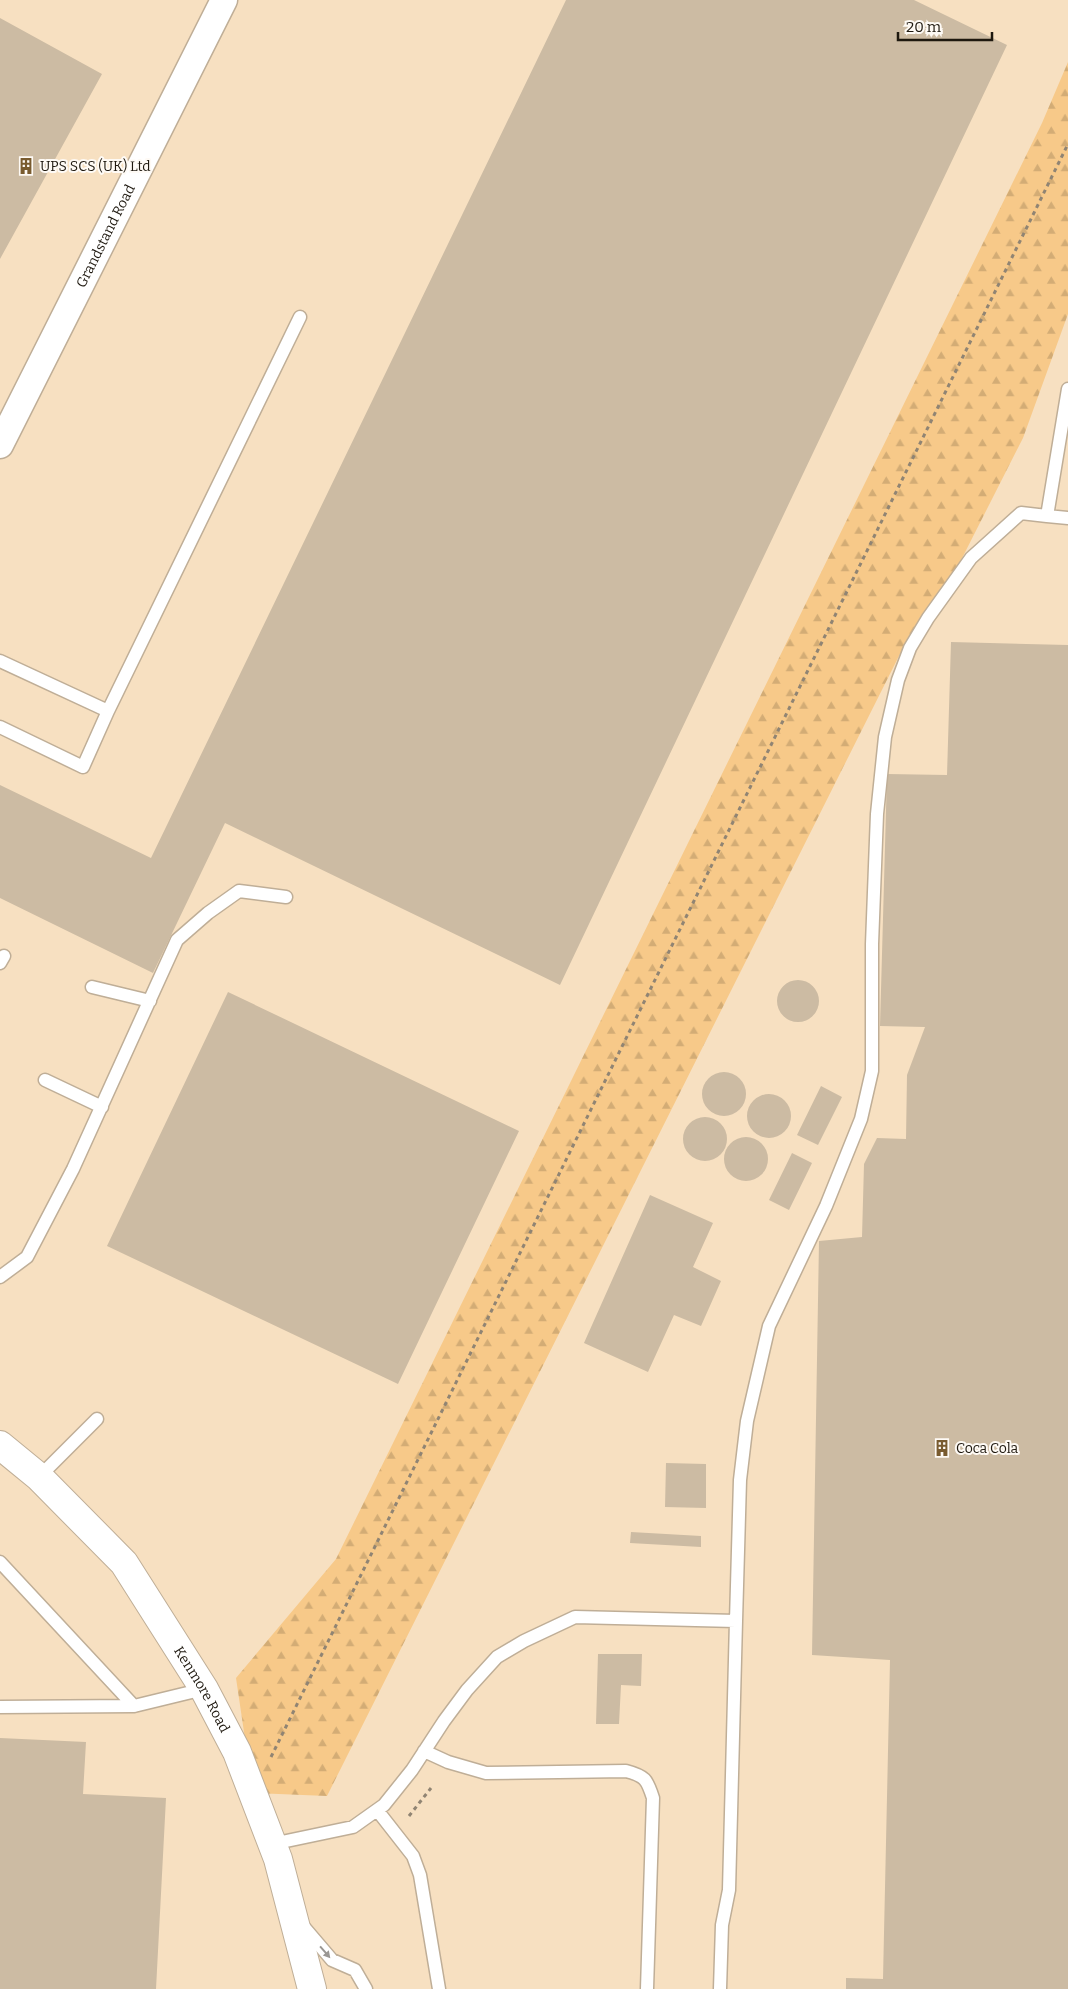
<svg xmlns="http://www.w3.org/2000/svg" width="1068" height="1989" viewBox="0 0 1068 1989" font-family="Bitter,serif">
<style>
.built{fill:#f7e0c1}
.forest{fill:url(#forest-firs)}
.building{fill:#ccbba3}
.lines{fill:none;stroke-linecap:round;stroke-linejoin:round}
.service-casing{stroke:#bfae97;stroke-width:15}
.minor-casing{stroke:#bfae97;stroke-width:29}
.tertiary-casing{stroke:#bfae97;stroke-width:30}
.path{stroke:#908473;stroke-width:3;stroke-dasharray:4 4;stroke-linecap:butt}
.service{stroke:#fff;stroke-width:12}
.minor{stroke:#fff;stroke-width:26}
.tertiary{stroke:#fff;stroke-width:28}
.oneway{fill:#9a9793}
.labels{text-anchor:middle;stroke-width:4;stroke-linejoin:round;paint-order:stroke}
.poi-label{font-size:14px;fill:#1e180f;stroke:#fefaf5;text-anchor:start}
.street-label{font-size:14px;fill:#1e180f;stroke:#fefaf5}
</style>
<defs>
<pattern id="forest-firs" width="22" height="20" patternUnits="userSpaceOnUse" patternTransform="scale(1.25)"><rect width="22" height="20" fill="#f7c989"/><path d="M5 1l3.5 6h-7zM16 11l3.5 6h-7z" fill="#d3ac75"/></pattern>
</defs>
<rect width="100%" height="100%" fill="#fdebd2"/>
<path class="built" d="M 0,0 L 1068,0 L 1068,1989 L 0,1989 Z"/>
<path class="forest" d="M 1068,62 L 1068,314 L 1023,438 L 954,574 L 908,638 L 327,1796 L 253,1793 L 236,1678 L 336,1559 L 1042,123 Z"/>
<path class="building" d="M 566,0 L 914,0 L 1007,45 L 560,985 L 225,823 L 153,973 L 0,898 L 0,785 L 151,858 Z
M 0,18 L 102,74 L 0,259 Z
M 951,642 L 1068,645 L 1068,1989 L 846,1989 L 846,1978 L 883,1979 L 890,1660 L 812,1655 L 819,1241 L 862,1237 L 864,1164 L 877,1138 L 906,1139 L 907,1075 L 925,1027 L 880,1026 L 887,774 L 947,775 Z
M777 1001a21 21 0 1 1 42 0a21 21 0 1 1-42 0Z
M 228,992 L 519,1131 L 398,1384 L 107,1246 Z
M702 1094a22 22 0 1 1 44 0a22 22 0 1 1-44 0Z
M 821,1086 L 842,1097 L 818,1145 L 797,1135 Z
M747 1116a22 22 0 1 1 44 0a22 22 0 1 1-44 0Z
M683 1139a22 22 0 1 1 44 0a22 22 0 1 1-44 0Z
M724 1159a22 22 0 1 1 44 0a22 22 0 1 1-44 0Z
M 792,1153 L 812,1163 L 789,1210 L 769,1200 Z
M 650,1195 L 713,1223 L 693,1267 L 721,1281 L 701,1326 L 674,1315 L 648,1372 L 584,1343 Z
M 666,1463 L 706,1464 L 706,1508 L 665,1507 Z
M 631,1532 L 701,1536 L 701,1547 L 630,1543 Z
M 598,1654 L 642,1654 L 641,1686 L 621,1685 L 619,1724 L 596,1724 Z
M 0,1738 L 86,1742 L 83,1794 L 166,1798 L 156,1989 L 0,1989 Z"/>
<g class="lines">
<g class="service-casing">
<path id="service" d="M 1068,389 L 1047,516 L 1068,518
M 0,661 L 108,711 L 300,317
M 0,727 L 83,767 L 108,711
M 0,963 L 4,956
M 92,987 L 150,1001
M 45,1080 L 102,1107
M 0,1277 L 27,1257 L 73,1169 L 177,940 L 208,913 L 239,891 L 286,897
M 39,1477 L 97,1419
M 0,1562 L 134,1706
M 736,1621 L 740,1480 L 747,1421 L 769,1326 L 826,1206 L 861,1119 L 872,1071 L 872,944 L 877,814 L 885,737 L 898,680 L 910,648 L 928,618 L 971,558 L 1021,513 L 1047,516
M 0,1707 L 134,1706 L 204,1689
M 424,1751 L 448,1762 L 486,1773 L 626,1771 C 645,1776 647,1779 653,1798 L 647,1989
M 377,1810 L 413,1856 L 420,1875 L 439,1989
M 272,1844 L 353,1827 L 384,1805 L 412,1770 L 444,1721 L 467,1690 L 497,1657 L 524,1641 L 575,1617 L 736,1621 L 729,1890 L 722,1925 L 720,1989
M 303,1926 L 332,1960 L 355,1970 L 366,1989"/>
</g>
<g class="minor-casing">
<g id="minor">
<path id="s1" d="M 0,445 L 224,0"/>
</g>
</g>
<g class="tertiary-casing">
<g id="tertiary">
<path id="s2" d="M 0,1445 L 39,1477 L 124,1563 L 204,1689 L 237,1752 L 278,1859 L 312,1989"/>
</g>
</g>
<path class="path" d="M 271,1757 L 1068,144
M 409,1816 L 431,1788"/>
<use href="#service" class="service"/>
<use href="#minor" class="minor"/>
<use href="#tertiary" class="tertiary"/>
</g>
<defs><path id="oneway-solid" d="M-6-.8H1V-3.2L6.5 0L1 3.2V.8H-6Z" transform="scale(1.25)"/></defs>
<use class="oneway" href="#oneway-solid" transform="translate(325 1952) rotate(49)"/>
<defs>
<g id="building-bare" transform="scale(1.35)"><path d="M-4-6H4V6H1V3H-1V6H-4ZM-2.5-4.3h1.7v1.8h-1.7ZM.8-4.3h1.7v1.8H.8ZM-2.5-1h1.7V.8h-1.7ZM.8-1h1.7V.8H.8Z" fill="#795b2f" stroke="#fefaf5" stroke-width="2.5" paint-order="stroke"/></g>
</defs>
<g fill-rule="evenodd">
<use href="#building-bare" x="26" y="166"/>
<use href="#building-bare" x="942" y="1448"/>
</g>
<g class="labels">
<g class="poi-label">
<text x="40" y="171">UPS SCS (UK) Ltd</text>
<text x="956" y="1453">Coca Cola</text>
</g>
<g class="street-label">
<text dy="5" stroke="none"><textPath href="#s1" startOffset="234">Grandstand Road</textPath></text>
<text dy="5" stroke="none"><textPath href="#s2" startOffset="320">Kenmore Road</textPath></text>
</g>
</g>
<path d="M898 32v8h94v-8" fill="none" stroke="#1e180f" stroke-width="2.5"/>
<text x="906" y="32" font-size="15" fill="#1e180f" stroke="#fefaf5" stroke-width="4" paint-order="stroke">20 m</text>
</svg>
